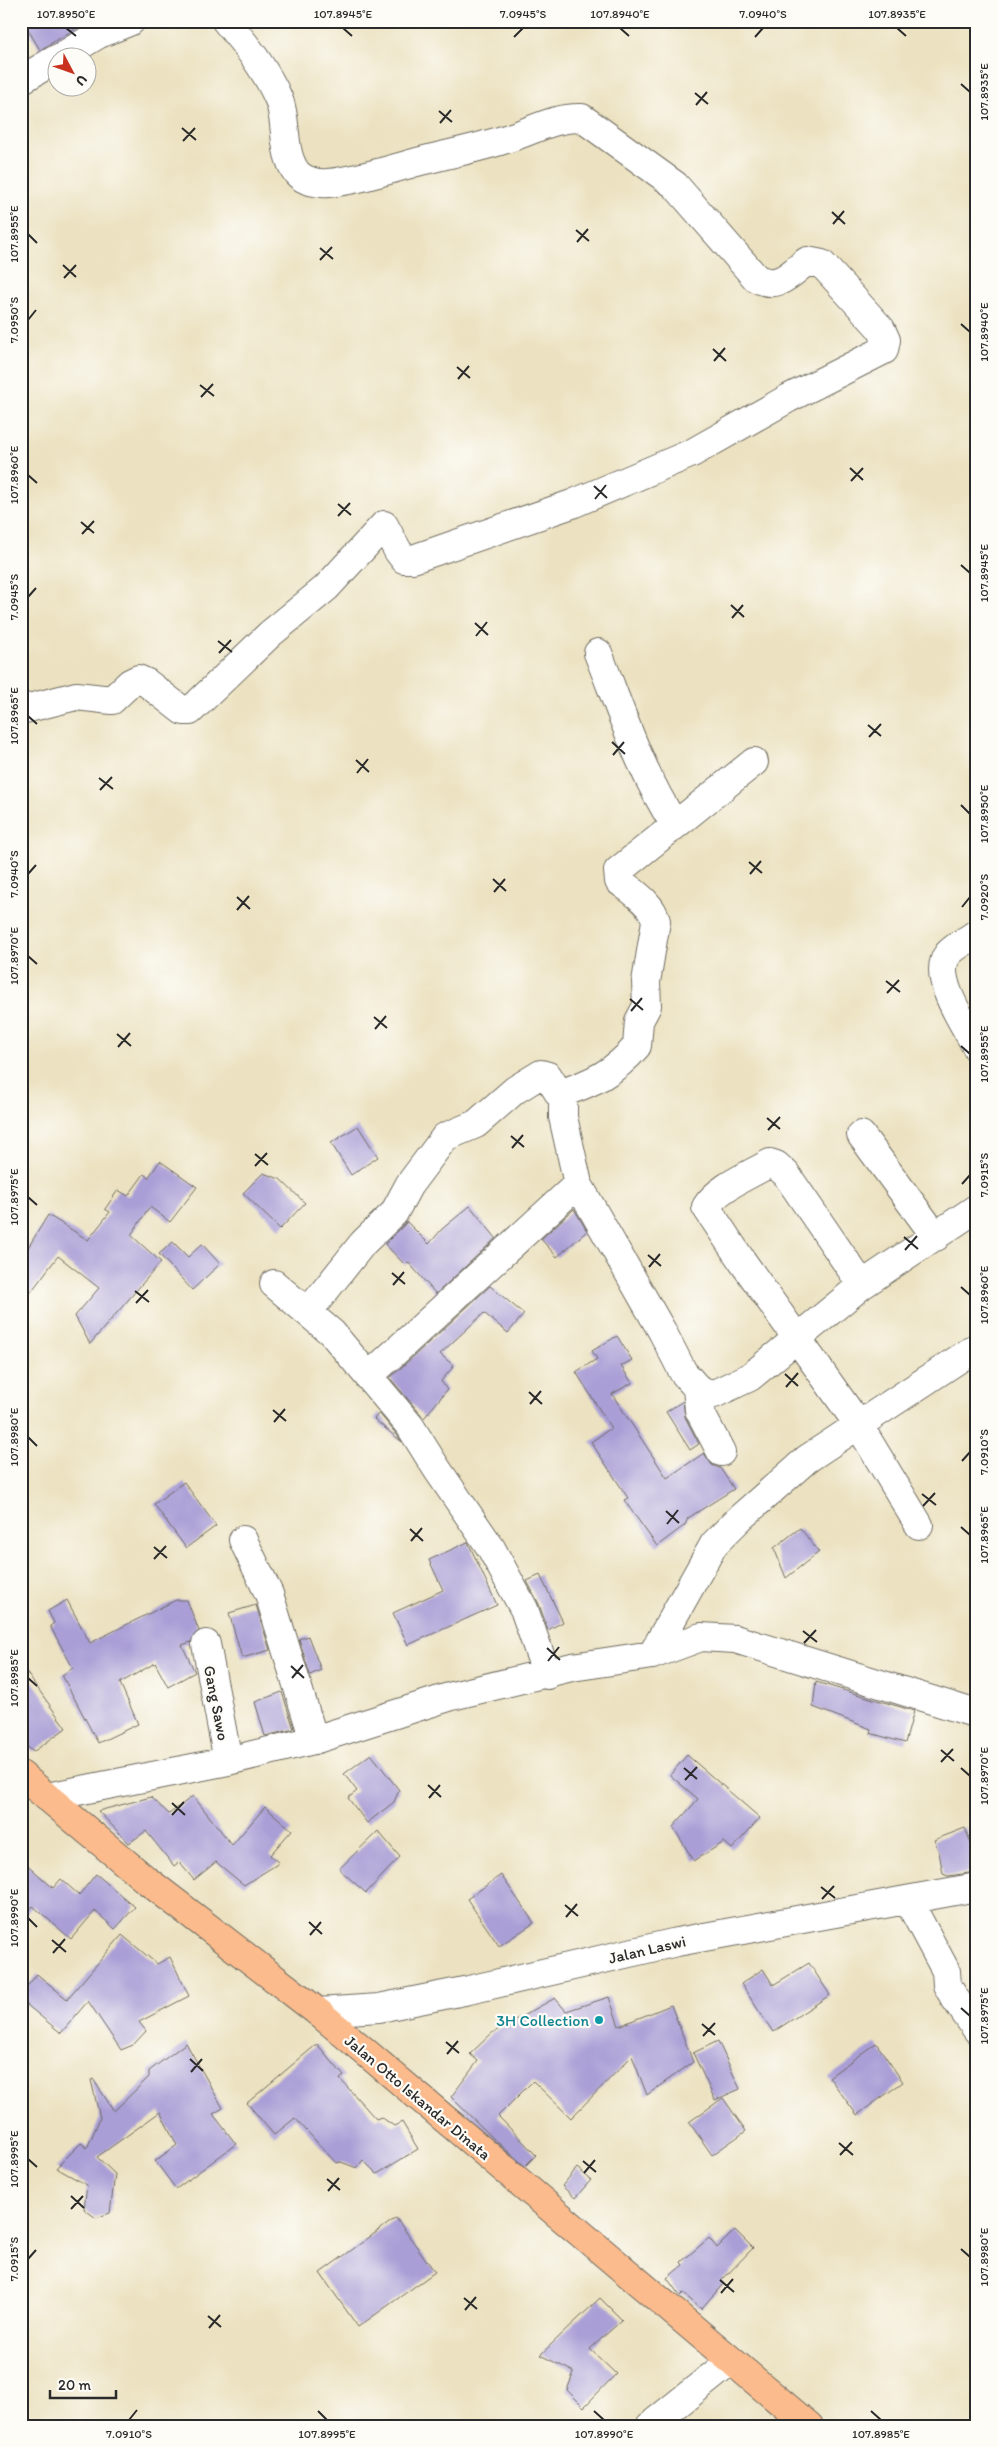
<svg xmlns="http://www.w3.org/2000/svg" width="998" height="2447" viewBox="0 0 998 2447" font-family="Itim,sans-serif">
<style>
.building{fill:#a99ed6}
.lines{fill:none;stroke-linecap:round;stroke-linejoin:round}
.minor-casing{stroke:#6f6b60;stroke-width:30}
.major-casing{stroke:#6f6b60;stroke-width:30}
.minor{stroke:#fff;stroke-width:28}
.major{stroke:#fbbb8c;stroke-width:28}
.ticks{fill:none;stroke:#2b2b2b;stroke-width:2}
.culture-dot{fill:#0f9aa8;stroke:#fdfcf7;stroke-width:2}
.labels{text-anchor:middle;stroke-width:4.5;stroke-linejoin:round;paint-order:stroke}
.street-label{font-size:16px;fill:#2b2b2b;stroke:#fdfcf7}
.culture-label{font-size:16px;fill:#0d838f;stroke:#fdfcf7;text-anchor:end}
.neatline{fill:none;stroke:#2b2b2b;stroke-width:2}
.ticks-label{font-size:12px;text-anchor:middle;fill:#2b2b2b}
</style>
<rect width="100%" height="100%" fill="#fdfcf7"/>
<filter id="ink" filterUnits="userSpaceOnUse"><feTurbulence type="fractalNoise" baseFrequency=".02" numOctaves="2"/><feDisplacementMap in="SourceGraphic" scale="10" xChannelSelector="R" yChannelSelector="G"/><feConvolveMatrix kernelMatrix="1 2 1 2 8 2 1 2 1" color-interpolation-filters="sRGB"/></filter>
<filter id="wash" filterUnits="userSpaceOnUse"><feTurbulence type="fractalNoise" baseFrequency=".0096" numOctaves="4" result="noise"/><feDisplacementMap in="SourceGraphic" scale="20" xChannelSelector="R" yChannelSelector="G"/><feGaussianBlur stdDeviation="1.12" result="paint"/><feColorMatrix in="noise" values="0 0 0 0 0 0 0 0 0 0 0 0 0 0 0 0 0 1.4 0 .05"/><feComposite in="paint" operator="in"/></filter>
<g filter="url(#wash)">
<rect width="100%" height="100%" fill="#ece2c1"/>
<g id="blocks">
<path class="building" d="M 23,21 L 88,21 L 40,50 Z
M 358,1126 L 378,1157 L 351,1175 L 331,1143 Z
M 160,1161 L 197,1187 L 170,1222 L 150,1207 L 131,1235 L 161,1262 L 90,1344 L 75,1316 L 99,1288 L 58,1256 L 21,1305 L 21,1259 L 48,1215 L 88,1240 L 110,1212 L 105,1209 L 118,1190 L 128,1196 L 144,1174 L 148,1178 Z
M 263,1173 L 280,1179 L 305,1203 L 280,1229 L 243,1193 Z
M 470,1206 L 496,1238 L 436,1294 L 408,1262 L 405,1265 L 385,1244 L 407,1222 L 429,1244 L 442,1229 Z
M 574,1209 L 587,1231 L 557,1257 L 541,1239 Z
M 173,1242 L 188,1257 L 202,1244 L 220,1264 L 192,1290 L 159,1254 Z
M 490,1286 L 524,1314 L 508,1333 L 484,1313 L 440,1354 L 454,1366 L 441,1381 L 447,1390 L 424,1418 L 390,1378 Z
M 617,1336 L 632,1360 L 621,1366 L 632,1383 L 612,1394 L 667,1478 L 704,1453 L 712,1465 L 720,1468 L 734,1489 L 688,1518 L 685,1525 L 657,1546 L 624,1500 L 628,1498 L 591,1442 L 611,1428 L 576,1372 L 597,1359 L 592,1351 Z
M 683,1401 L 685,1417 L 699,1444 L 690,1450 L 666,1412 Z
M 379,1413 L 397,1435 L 402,1442 L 374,1419 Z
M 184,1482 L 216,1526 L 186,1548 L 154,1504 Z
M 800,1528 L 819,1552 L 786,1578 L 774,1548 Z
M 468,1542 L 497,1605 L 408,1645 L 393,1613 L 443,1590 L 429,1560 Z
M 540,1575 L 563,1622 L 548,1630 L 539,1604 L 527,1581 Z
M 67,1600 L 90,1643 L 176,1600 L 187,1600 L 199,1631 L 191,1642 L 182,1645 L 195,1672 L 168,1687 L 155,1663 L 120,1683 L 138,1724 L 98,1743 L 62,1675 L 73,1668 L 50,1626 L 54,1623 L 48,1611 Z
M 256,1605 L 270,1650 L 242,1658 L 229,1613 Z
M 308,1636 L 321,1670 L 310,1675 L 299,1639 Z
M 21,1665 L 66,1728 L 33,1752 L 21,1740 Z
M 816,1682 L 914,1711 L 905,1743 L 870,1733 L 871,1729 L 813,1707 Z
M 282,1692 L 294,1729 L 265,1736 L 255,1702 Z
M 371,1754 L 399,1790 L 394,1802 L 367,1823 L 348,1798 L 357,1791 L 344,1774 Z
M 687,1755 L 760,1818 L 732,1849 L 724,1842 L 694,1861 L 673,1827 L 698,1799 L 670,1775 Z
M 193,1796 L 232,1845 L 265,1807 L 292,1830 L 270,1855 L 279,1863 L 244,1885 L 216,1862 L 194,1880 L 179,1862 L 174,1866 L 146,1831 L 129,1843 L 98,1811 L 151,1797 L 169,1814 Z
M 965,1828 L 977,1858 L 976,1872 L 948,1876 L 943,1874 L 939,1852 L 934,1840 Z
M 378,1831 L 400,1857 L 366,1893 L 339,1869 Z
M 21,1859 L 53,1888 L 61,1879 L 79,1895 L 96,1874 L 135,1907 L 115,1929 L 95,1911 L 71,1939 L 33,1906 L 21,1919 Z
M 501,1875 L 534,1923 L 499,1946 L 467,1899 Z
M 122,1935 L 157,1964 L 170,1957 L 189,1996 L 139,2022 L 146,2031 L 133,2045 L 121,2050 L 88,2001 L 61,2033 L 21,2000 L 21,1994 L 37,1974 L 67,1999 Z
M 809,1963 L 830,1995 L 773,2032 L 741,1984 L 763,1969 L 773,1985 Z
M 609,1997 L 619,2026 L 671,2005 L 693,2062 L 647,2095 L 632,2056 L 571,2118 L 533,2081 L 498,2116 L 536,2155 L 525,2166 L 496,2141 L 451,2097 L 478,2061 L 470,2054 L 492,2033 L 555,1998 L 566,2011 Z
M 718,2041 L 740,2089 L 715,2100 L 693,2053 Z
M 186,2043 L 223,2108 L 213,2114 L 236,2144 L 176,2189 L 155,2161 L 177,2145 L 160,2112 L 97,2157 L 115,2174 L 110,2213 L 96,2218 L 84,2209 L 87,2185 L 56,2168 L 81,2143 L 87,2148 L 100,2118 L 91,2080 L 93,2079 L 114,2111 L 149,2077 L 149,2071 Z
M 876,2043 L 903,2082 L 857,2115 L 829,2077 Z
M 317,2044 L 344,2076 L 340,2079 L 376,2119 L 381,2117 L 394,2126 L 402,2122 L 418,2149 L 377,2174 L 363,2160 L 357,2168 L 341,2162 L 336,2163 L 295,2118 L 274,2135 L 247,2103 Z
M 723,2098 L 746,2131 L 712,2155 L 689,2122 Z
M 577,2168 L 591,2180 L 575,2198 L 562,2186 Z
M 396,2218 L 435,2272 L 358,2327 L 320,2273 Z
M 735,2230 L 753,2248 L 721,2281 L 724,2283 L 701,2309 L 683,2293 L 680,2296 L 667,2278 L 683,2265 L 681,2262 L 709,2238 L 717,2248 Z
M 600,2298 L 622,2320 L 590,2349 L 616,2374 L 584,2407 L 567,2390 L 574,2372 L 540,2355 Z"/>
</g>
</g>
<g filter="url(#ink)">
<use href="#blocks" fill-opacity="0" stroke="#6f6b60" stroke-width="1"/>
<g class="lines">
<g class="minor-casing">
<path id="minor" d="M 59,58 L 99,34 L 131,21
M 21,80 L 58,58
M 598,653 C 621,711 641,773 675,825
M 21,710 L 76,696 L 112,700 L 130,683 L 138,679 L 147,683 L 183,711 L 190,711 L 270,634 L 326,588 L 384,525 L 398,551 L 404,559 L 413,559 L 572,504 L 692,453 L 789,398 L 884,350 L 886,340 L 881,329 L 822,264 L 807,261 C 790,274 779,290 756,278 L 675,185 L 582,118 C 554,117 535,130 509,138 C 480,148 448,154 417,162 C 388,170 358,180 328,183 C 318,184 304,181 297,173 C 281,152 288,123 279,100 C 267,71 246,45 226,21
M 977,933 C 968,940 955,946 948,954 C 930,977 966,1026 977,1048
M 559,1094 C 592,1083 614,1073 637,1046 L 639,1021 L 647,1006 L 646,982 L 656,921 C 653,904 632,891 619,881 L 618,871 L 754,762
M 861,1135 L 936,1237
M 274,1284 L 332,1333 L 410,1426 L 437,1469 L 491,1548 L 524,1609 L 547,1675
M 862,1285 L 786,1174 L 776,1165 L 770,1163 C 750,1175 718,1187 706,1207 L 740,1258 L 858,1424 L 919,1525
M 308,1312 L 363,1243 L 394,1213 L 409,1185 L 445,1137 L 476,1124 L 515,1090 L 541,1074 L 548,1076 L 563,1100 L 563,1117 L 578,1184 L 662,1331 L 683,1372 L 697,1388 L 705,1392 L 714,1394 L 750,1377 L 862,1285 L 977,1208
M 370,1375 L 578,1184
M 697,1388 L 699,1410 L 721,1452
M 243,1540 L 269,1594 L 314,1740
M 206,1644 L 228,1761
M 652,1655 L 714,1544 L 740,1518 L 807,1459 L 977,1347
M 47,1797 L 228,1761 L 314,1740 L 452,1696 L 572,1667 L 652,1655 L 701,1637 L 735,1639 L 977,1714
M 908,1900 L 946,1971 L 947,1985 L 954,1997 L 977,2030
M 318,2012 L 379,2008 L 469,1990 L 677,1942 L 977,1887
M 650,2426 L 731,2361"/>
</g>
<g class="major-casing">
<path id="major" d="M 21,1775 L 145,1879 L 318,2012 L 809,2426"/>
</g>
<use href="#minor" class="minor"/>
<use href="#major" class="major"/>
</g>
</g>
<path class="ticks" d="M 66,28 L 76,36M 343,28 L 352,36M 620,28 L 629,36M 897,28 L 906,36M 514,37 L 523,28M 755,37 L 763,28M 961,84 L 970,92M 695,93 L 708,104M 696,105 L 707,92M 439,111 L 452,122M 440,123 L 451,110M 182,128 L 196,140M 183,141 L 195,128M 832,212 L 845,224M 833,224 L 844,211M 576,230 L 589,241M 28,234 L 37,243M 577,242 L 588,229M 320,248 L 333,259M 320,260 L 332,247M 63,265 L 76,277M 64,278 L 76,265M 28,320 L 36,310M 961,324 L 970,332M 713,349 L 726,361M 714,361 L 725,348M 457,367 L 470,378M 458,379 L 469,366M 200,385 L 214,396M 201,397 L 213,384M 850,468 L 863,480M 28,475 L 37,483M 851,481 L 863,468M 594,486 L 607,498M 595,499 L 606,485M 338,504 L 351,515M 338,516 L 350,503M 81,522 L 94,533M 82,534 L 94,521M 961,565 L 970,573M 28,597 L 36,588M 731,605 L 744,617M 732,618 L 743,605M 475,623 L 488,635M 476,636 L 487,622M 218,641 L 232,652M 219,653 L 231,640M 28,716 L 37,724M 868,725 L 881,736M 869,737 L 881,724M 612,742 L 625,754M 613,755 L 624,742M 356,760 L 369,772M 357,773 L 368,759M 99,778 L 113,789M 100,790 L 112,777M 961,805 L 970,814M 749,862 L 762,873M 28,874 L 36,865M 750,874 L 761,861M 493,879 L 506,891M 494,892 L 505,879M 237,897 L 250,909M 962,907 L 970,897M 237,910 L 249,896M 28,956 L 37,964M 886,981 L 900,992M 887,993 L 899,980M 630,999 L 643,1010M 631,1011 L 642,998M 374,1017 L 387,1028M 375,1029 L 386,1016M 117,1034 L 131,1046M 961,1046 L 970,1054M 118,1047 L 130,1033M 767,1118 L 780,1129M 768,1130 L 780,1117M 511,1136 L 524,1147M 512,1148 L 523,1135M 255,1154 L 268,1165M 255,1166 L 267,1153M 962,1184 L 970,1175M 28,1197 L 37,1205M 904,1237 L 918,1249M 905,1250 L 917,1236M 648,1255 L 661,1266M 649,1267 L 660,1254M 392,1273 L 405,1284M 393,1285 L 404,1272M 961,1287 L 970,1295M 135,1291 L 149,1302M 136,1303 L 148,1290M 785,1374 L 798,1386M 786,1387 L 798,1373M 529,1392 L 542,1404M 530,1404 L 541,1391M 273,1410 L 286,1421M 274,1422 L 285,1409M 28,1437 L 37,1446M 962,1461 L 970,1452M 922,1494 L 936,1505M 923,1506 L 935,1493M 666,1511 L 679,1523M 667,1524 L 678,1510M 961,1527 L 970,1535M 410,1529 L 423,1541M 411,1541 L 422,1528M 154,1547 L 167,1558M 154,1559 L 166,1546M 803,1631 L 817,1642M 804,1643 L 816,1630M 547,1648 L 560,1660M 548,1661 L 559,1647M 291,1666 L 304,1678M 28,1678 L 37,1686M 292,1678 L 303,1665M 941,1750 L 954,1761M 941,1762 L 953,1749M 684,1768 L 697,1779M 961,1768 L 970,1776M 685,1780 L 697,1767M 428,1785 L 441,1797M 429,1798 L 440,1785M 172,1803 L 185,1815M 172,1815 L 184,1802M 821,1887 L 835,1898M 822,1899 L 834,1886M 565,1905 L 578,1916M 566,1917 L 577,1904M 28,1918 L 37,1927M 309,1922 L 322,1934M 310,1935 L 321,1922M 52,1940 L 66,1952M 53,1953 L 65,1939M 961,2008 L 970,2016M 702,2024 L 715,2035M 703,2036 L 715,2023M 446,2042 L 459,2053M 447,2054 L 458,2041M 190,2059 L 203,2071M 191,2072 L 202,2059M 839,2143 L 853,2155M 840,2155 L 852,2142M 28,2159 L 37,2167M 583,2161 L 596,2172M 584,2173 L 595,2160M 327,2179 L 340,2190M 328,2191 L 339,2178M 71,2196 L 84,2208M 71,2209 L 83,2196M 961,2249 L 970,2257M 28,2259 L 36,2250M 720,2280 L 734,2292M 721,2293 L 733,2279M 464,2298 L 477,2309M 465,2310 L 476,2297M 208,2316 L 221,2327M 209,2328 L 220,2315M 318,2411 L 327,2420M 594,2411 L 604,2420M 871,2411 L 881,2420M 129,2420 L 137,2410"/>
<circle class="culture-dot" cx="599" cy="2020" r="5"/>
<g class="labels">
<g class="street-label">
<text transform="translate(217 1703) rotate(79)" y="6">Gang Sawo</text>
<text transform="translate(647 1949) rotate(-13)" y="6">Jalan Laswi</text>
<text transform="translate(418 2097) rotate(40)" y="6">Jalan Otto Iskandar Dinata</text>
</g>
<g class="culture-label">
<text x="589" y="2026">3H Collection</text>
</g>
</g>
<rect width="998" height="2447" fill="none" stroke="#fdfcf7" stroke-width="55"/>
<g transform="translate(72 72) rotate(131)"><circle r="24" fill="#fdfcf7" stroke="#a9a8a5"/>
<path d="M0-4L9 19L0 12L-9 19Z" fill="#c8321e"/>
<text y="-8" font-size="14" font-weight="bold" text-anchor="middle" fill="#2b2b2b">U</text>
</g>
<path d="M50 2390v8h66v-8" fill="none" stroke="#2b2b2b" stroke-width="2.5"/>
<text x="58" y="2390" font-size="15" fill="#2b2b2b" stroke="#fdfcf7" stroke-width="4" paint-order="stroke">20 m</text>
<rect x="28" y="28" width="942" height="2392" class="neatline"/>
<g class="ticks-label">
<text x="66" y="18">107.8950°E</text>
<text x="343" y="18">107.8945°E</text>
<text x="523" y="18">7.0945°S</text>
<text x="620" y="18">107.8940°E</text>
<text x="763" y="18">7.0940°S</text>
<text x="897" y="18">107.8935°E</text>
<text transform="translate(984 92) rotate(-90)" y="4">107.8935°E</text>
<text transform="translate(14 234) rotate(-90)" y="4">107.8955°E</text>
<text transform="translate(14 320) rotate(-90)" y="4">7.0950°S</text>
<text transform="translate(984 332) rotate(-90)" y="4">107.8940°E</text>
<text transform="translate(14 475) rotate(-90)" y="4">107.8960°E</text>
<text transform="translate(984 573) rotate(-90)" y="4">107.8945°E</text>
<text transform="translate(14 597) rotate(-90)" y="4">7.0945°S</text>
<text transform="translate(14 716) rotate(-90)" y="4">107.8965°E</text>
<text transform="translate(984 814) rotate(-90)" y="4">107.8950°E</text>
<text transform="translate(14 874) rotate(-90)" y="4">7.0940°S</text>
<text transform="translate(984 897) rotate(-90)" y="4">7.0920°S</text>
<text transform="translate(14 956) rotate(-90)" y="4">107.8970°E</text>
<text transform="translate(984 1054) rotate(-90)" y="4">107.8955°E</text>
<text transform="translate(984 1175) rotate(-90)" y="4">7.0915°S</text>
<text transform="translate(14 1197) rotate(-90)" y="4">107.8975°E</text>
<text transform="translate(984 1295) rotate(-90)" y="4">107.8960°E</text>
<text transform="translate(14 1437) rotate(-90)" y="4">107.8980°E</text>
<text transform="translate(984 1452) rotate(-90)" y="4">7.0910°S</text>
<text transform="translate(984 1535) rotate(-90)" y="4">107.8965°E</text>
<text transform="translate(14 1678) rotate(-90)" y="4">107.8985°E</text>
<text transform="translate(984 1776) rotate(-90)" y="4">107.8970°E</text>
<text transform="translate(14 1918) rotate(-90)" y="4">107.8990°E</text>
<text transform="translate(984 2016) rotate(-90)" y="4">107.8975°E</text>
<text transform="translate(14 2159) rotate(-90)" y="4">107.8995°E</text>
<text transform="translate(984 2257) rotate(-90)" y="4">107.8980°E</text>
<text transform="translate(14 2259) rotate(-90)" y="4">7.0915°S</text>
<text x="129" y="2438">7.0910°S</text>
<text x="327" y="2438">107.8995°E</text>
<text x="604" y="2438">107.8990°E</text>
<text x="881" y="2438">107.8985°E</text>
</g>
</svg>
